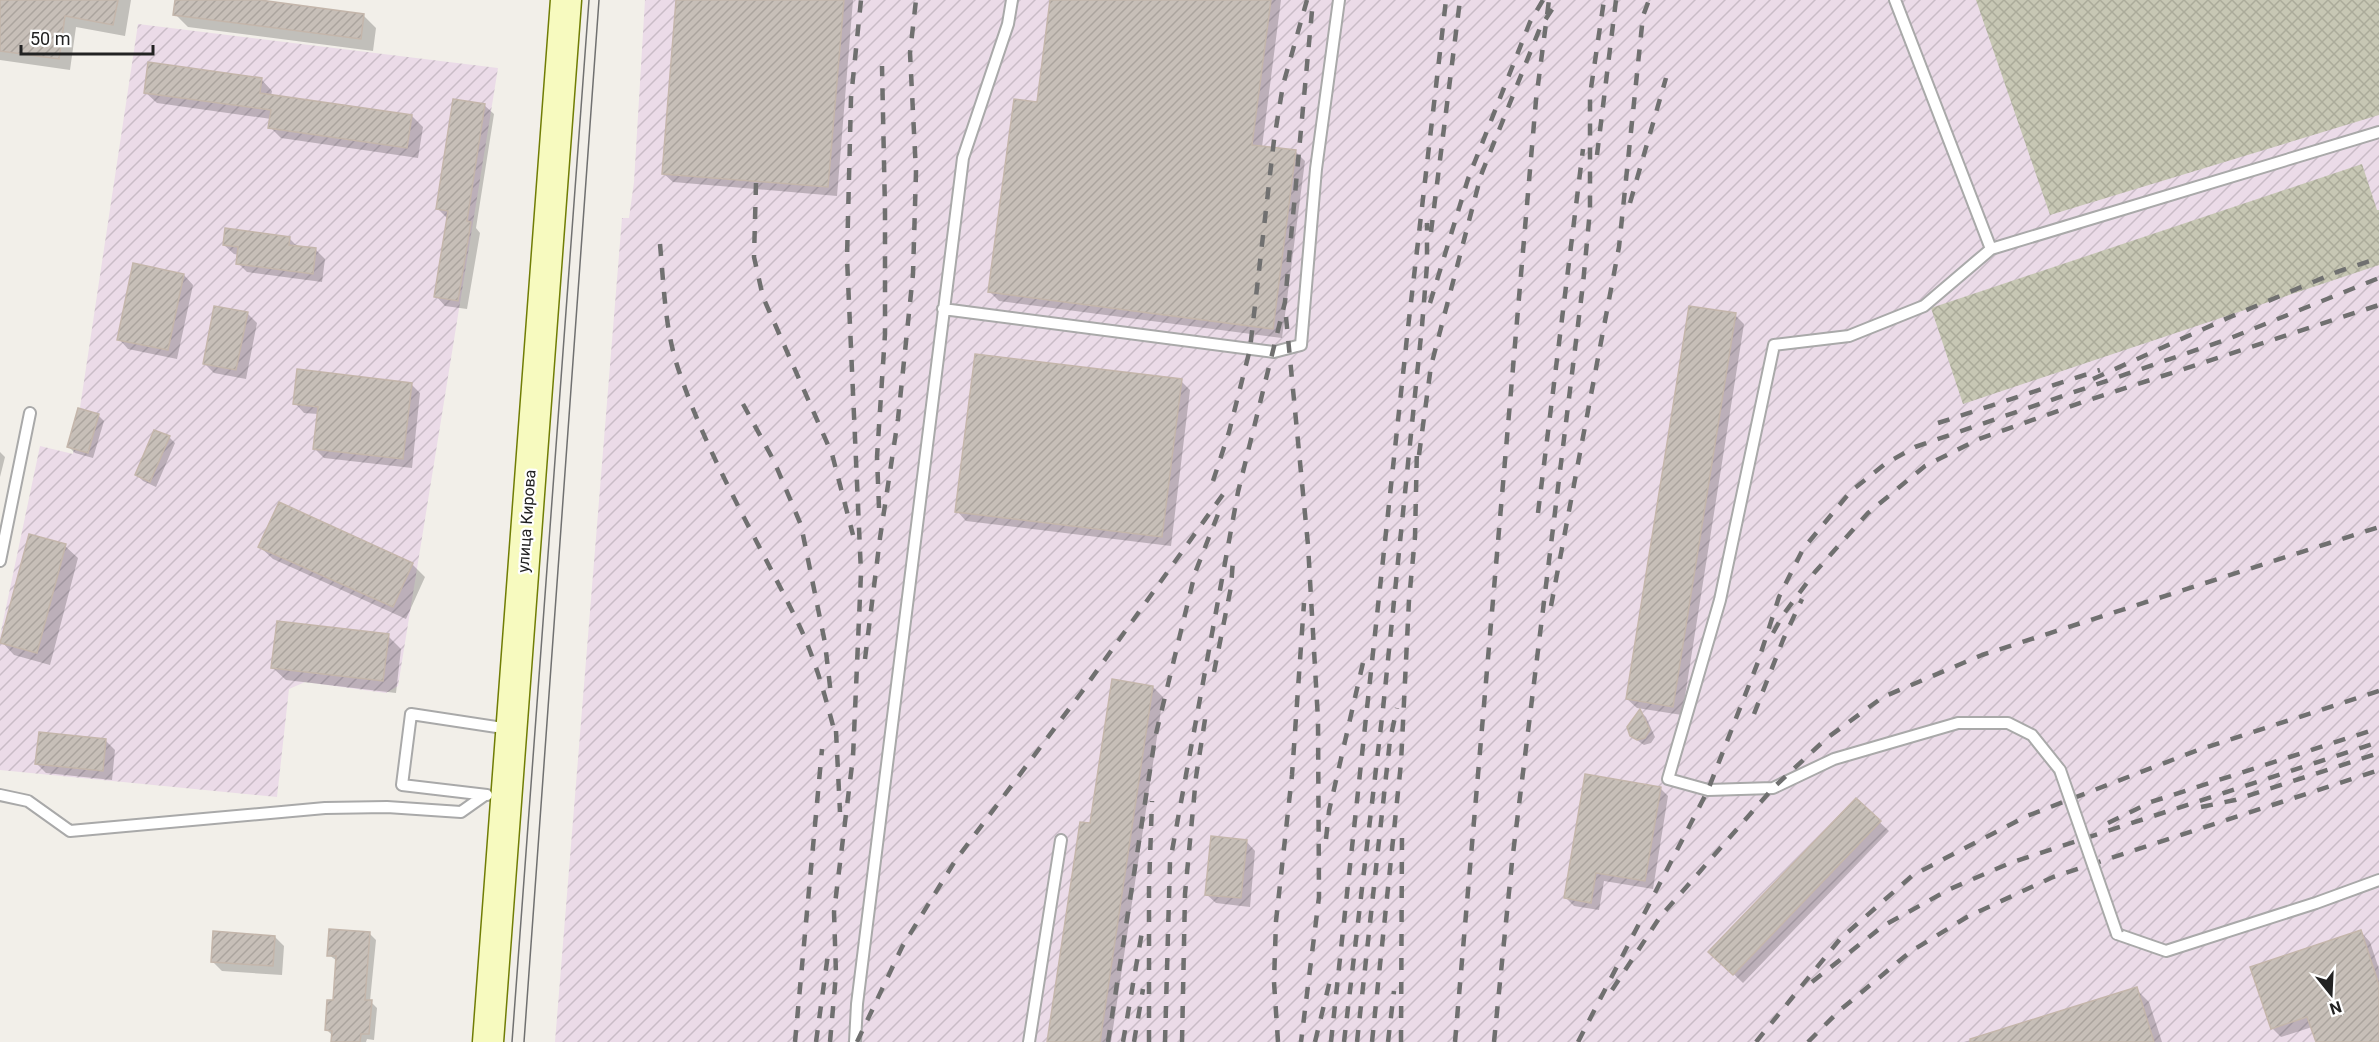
<svg xmlns="http://www.w3.org/2000/svg" width="2379" height="1042" viewBox="0 0 2379 1042" font-family="Roboto,sans-serif">
<style>
.industrial{fill:url(#industrial-furrows)}
.construction{fill:url(#construction-cross-hatch)}
.shadow{fill:#0003}
.building{fill:url(#building-hatch);stroke:#c4b6ab;stroke-width:1.5}
.lines{fill:none;stroke-linecap:round;stroke-linejoin:round}
.service-casing{stroke:#a9a9a9;stroke-width:14}
.secondary-casing{stroke:#707d05;stroke-width:33}
.service{stroke:#fff;stroke-width:10}
.secondary{stroke:#f7fabf;stroke-width:30}
.tram{stroke:#707070;stroke-width:1.5}
.rail{stroke:#707070;stroke-width:4.5;stroke-dasharray:12 12;stroke-linecap:butt}
.service-bridge-casing{stroke:#a9a9a9;stroke-width:14;stroke-linecap:butt}
.service-bridge{stroke:#fff;stroke-width:10}
.labels{text-anchor:middle;stroke-width:4.5;stroke-linejoin:round;paint-order:stroke}
.street-label{font-size:16px;fill:#222;stroke:#fff}
</style>
<defs>
<pattern id="industrial-furrows" width="10" height="10" patternUnits="userSpaceOnUse" patternTransform="scale(1.5)"><rect width="10" height="10" fill="#ebdbe8"/><path d="M-1 1l2-2M0 10L10 0M9 11l2-2" fill="none" stroke="#c9bcc7"/></pattern>
<pattern id="construction-cross-hatch" width="8" height="8" patternUnits="userSpaceOnUse" patternTransform="scale(1.5)"><rect width="8" height="8" fill="#c7c7b4"/><path d="M0 0l8 8M0 8l8-8" fill="none" stroke="#abab9a"/></pattern>
<pattern id="building-hatch" width="6" height="6" patternUnits="userSpaceOnUse" patternTransform="scale(1.5)"><rect width="6" height="6" fill="#c7bfb8"/><path d="M-1 1l2-2M0 6l6-6M5 7l2-2" fill="none" stroke="#aba49e"/></pattern>
</defs>
<rect width="100%" height="100%" fill="#f2efe9"/>
<path class="industrial" d="M 645,0 L 2379,0 L 2379,1042 L 555,1042 L 622,218 L 629,218 L 634,182 Z
M 138,24 L 498,68 L 398,686 L 386,693 L 305,682 L 289,689 L 277,797 L 0,770 L 0,636 L 40,446 L 73,454 Z"/>
<path class="construction" d="M 1976,0 L 2379,0 L 2379,115 L 2050,215 Z
M 2362,164 L 2377,210 L 2379,210 L 2379,265 L 1963,404 L 1931,308 Z"/>
<path class="shadow" d="M 0,0 L 131,0 L 125,36 L 76,27 L 70,70 L 0,60 Z
M 177,0 L 249,0 L 363,15 L 376,28 L 373,51 L 188,27 L 175,14 Z
M 678,0 L 853,0 L 837,196 L 673,182 L 663,173 Z
M 1052,0 L 1281,0 L 1262,147 L 1296,152 L 1305,161 L 1282,338 L 999,301 L 990,292 L 1038,104 Z
M 261,79 L 272,91 L 271,96 L 412,116 L 423,127 L 418,158 L 281,138 L 270,127 L 271,119 L 157,103 L 145,92 Z
M 484,105 L 494,114 L 476,228 L 480,233 L 467,309 L 445,306 L 436,296 L 447,218 L 438,209 Z
M 289,238 L 298,247 L 315,249 L 325,259 L 322,282 L 247,272 L 238,263 L 239,255 L 234,254 L 224,245 Z
M 184,275 L 193,285 L 177,359 L 128,349 L 119,339 Z
M 247,313 L 257,323 L 246,379 L 214,373 L 204,363 Z
M 1735,315 L 1744,324 L 1682,715 L 1637,708 L 1627,699 Z
M 1181,381 L 1190,390 L 1171,546 L 966,521 L 957,511 Z
M 411,384 L 420,393 L 412,468 L 324,458 L 314,448 L 318,414 L 304,413 L 295,403 Z
M 98,415 L 104,421 L 93,458 L 75,453 L 69,447 Z
M 169,437 L 175,443 L 156,487 L 143,481 L 137,475 Z
M 0,452 L 5,457 L 0,477 Z
M 65,546 L 78,558 L 50,665 L 14,655 L 2,642 Z
M 260,547 L 412,564 L 425,577 L 406,619 L 273,559 Z
M 388,636 L 401,649 L 396,693 L 286,680 L 273,668 Z
M 1153,687 L 1163,697 L 1111,1042 L 1048,1042 L 1091,825 Z
M 1640,711 L 1646,717 L 1655,737 L 1651,743 L 1644,745 L 1631,736 Z
M 105,740 L 115,750 L 112,780 L 46,773 L 37,764 Z
M 1660,788 L 1668,796 L 1653,889 L 1604,881 L 1599,910 L 1574,906 L 1566,898 Z
M 1856,800 L 1889,831 L 1743,983 L 1711,952 Z
M 1246,841 L 1255,851 L 1250,907 L 1216,903 L 1206,894 Z
M 2361,932 L 2370,942 L 2379,969 L 2379,1042 L 2317,1042 L 2312,1027 L 2281,1037 L 2272,1028 Z
M 370,934 L 376,940 L 370,1001 L 377,1008 L 374,1040 L 367,1039 L 366,1042 L 333,1042 L 333,1036 L 326,1029 L 334,1002 L 337,961 L 329,955 Z
M 275,937 L 284,946 L 282,975 L 222,971 L 213,962 Z
M 2136,989 L 2149,1002 L 2162,1042 L 1964,1042 Z"/>
<path class="building" d="M 0,0 L 118,0 L 113,25 L 65,16 L 59,59 L 0,51 Z
M 175,0 L 260,0 L 364,14 L 361,39 L 173,15 Z
M 676,0 L 844,0 L 828,187 L 662,174 Z
M 1050,0 L 1271,0 L 1252,145 L 1296,150 L 1273,329 L 988,292 L 1014,99 L 1037,102 Z
M 148,62 L 262,78 L 260,93 L 412,115 L 407,148 L 268,128 L 271,110 L 144,93 Z
M 453,99 L 485,104 L 467,221 L 471,222 L 458,301 L 434,297 L 448,211 L 436,209 Z
M 225,228 L 290,237 L 289,245 L 316,248 L 313,274 L 236,264 L 238,247 L 223,245 Z
M 133,263 L 184,274 L 168,350 L 117,340 Z
M 214,306 L 248,312 L 236,370 L 203,364 Z
M 1689,306 L 1736,313 L 1673,707 L 1626,699 Z
M 975,354 L 1182,379 L 1162,537 L 955,512 Z
M 297,369 L 412,383 L 403,459 L 313,449 L 318,407 L 293,404 Z
M 78,408 L 99,414 L 88,453 L 67,447 Z
M 154,430 L 170,436 L 150,482 L 135,475 Z
M 279,502 L 413,563 L 393,607 L 258,547 Z
M 29,534 L 66,544 L 37,653 L 0,643 Z
M 277,621 L 389,634 L 383,681 L 271,668 Z
M 1112,679 L 1153,686 L 1100,1042 L 1047,1042 L 1080,822 L 1090,823 Z
M 1640,709 L 1650,730 L 1645,738 L 1637,740 L 1630,736 L 1627,727 Z
M 39,732 L 106,739 L 103,771 L 35,764 Z
M 1585,774 L 1661,787 L 1645,881 L 1596,873 L 1591,903 L 1564,898 Z
M 1856,798 L 1881,821 L 1733,975 L 1708,952 Z
M 1211,836 L 1247,840 L 1241,898 L 1205,895 Z
M 329,929 L 370,932 L 365,1000 L 372,1000 L 369,1034 L 361,1034 L 360,1042 L 331,1042 L 332,1031 L 325,1030 L 327,1000 L 333,1000 L 336,956 L 327,956 Z
M 2361,930 L 2379,985 L 2379,1042 L 2316,1042 L 2307,1017 L 2271,1029 L 2250,967 Z
M 213,931 L 275,936 L 273,966 L 211,962 Z
M 2137,987 L 2154,1042 L 1970,1042 L 1970,1039 Z"/>
<g class="lines">
<g class="service-casing">
<path id="service" d="M 1895,0 L 1991,249
M 943,309 L 1274,352 L 1301,345 L 1316,169 L 1339,0
M 0,561 L 30,413
M 2060,770 L 2032,735 L 2008,723 L 1958,723 L 1834,759 L 1773,788 L 1708,790 L 1668,779 L 1720,600 L 1774,345 L 1849,336 L 1924,306 L 1991,249 L 2379,132
M 0,795 L 28,801 L 70,831 L 325,808 L 387,807 L 461,812 L 485,795
M 487,795 L 402,785 L 411,714 L 510,729
M 2117,934 L 2166,951 L 2316,903 L 2379,880
M 855,1042 L 857,1004 L 963,158 L 1008,24 L 1012,0
M 1029,1042 L 1061,840"/>
</g>
<g class="secondary-casing">
<path id="secondary" d="M 488,1042 L 566,0"/>
</g>
<use href="#service" class="service"/>
<use href="#secondary" class="secondary"/>
<path class="tram" d="M 512,1042 L 589,0
M 524,1042 L 599,0"/>
<path class="rail" d="M 1597,155 L 1616,0
M 756,183 L 754,257 L 763,297 L 832,454 L 853,535
M 1630,203 L 1666,78
M 1431,232 L 1460,0
M 660,244 C 664,288 665,333 680,374 C 710,462 759,542 799,625 C 816,661 826,699 836,737
M 1430,303 L 1468,179 L 1530,22 L 1543,0
M 1286,317 L 1308,545 L 1318,720 L 1319,897 L 1301,1042
M 2093,379 L 2230,317 L 2337,272 L 2379,258
M 743,404 L 774,461 L 801,525 L 825,643 L 831,695
M 1938,423 L 2100,370
M 1419,455 L 1431,366 L 1481,175 L 1540,28 L 1558,0
M 1213,481 L 1229,432 L 1250,349 L 1274,140 L 1283,85 L 1307,0
M 879,508 L 877,457 L 885,334 L 885,211 L 882,66
M 1538,513 L 1583,149
M 1551,606 L 1619,247 L 1643,16 L 1649,0
M 1773,633 L 1783,615 L 1815,572 L 1868,513 L 1925,466 L 1979,439 L 2083,402 L 2379,305
M 865,659 L 880,538 L 898,419 L 913,274 L 916,172 L 910,53 L 916,0
M 1214,672 L 1231,587 L 1233,560
M 1754,714 L 1783,640 L 1802,599
M 836,731 L 840,812
M 2201,807 L 2235,800 L 2379,753
M 2108,823 L 2151,802 L 2379,728
M 1326,839 L 1329,811 L 1365,654
M 1812,982 L 1883,926 L 1950,889 L 2010,863 L 2379,742
M 1612,990 L 1660,917 L 1773,788 L 1827,738 L 1883,697 L 1982,655 L 2379,527
M 795,1042 L 822,749
M 816,1042 L 829,947
M 830,1042 L 836,974 L 834,912 L 853,757 L 861,573 L 847,258 L 851,98 L 861,0
M 857,1042 L 902,947 L 955,861 L 1081,693 L 1229,486
M 1108,1042 L 1155,738 L 1195,573 L 1222,504
M 1123,1042 L 1143,926
M 1134,1042 L 1143,989
M 1149,1042 L 1149,887 L 1152,801
M 1165,1042 L 1170,862 L 1238,492 L 1285,302 L 1313,0
M 1182,1042 L 1185,894 L 1196,777 L 1206,713
M 1278,1042 L 1274,982 L 1276,921 L 1292,775 L 1304,603
M 1315,1042 L 1332,972
M 1331,1042 L 1408,328 L 1446,0
M 1344,1042 L 1383,709 L 1422,326 L 1427,265 L 1427,223
M 1357,1042 L 1390,740 L 1397,708
M 1372,1042 L 1401,763 L 1409,600 L 1415,537 L 1417,447
M 1388,1042 L 1394,991
M 1401,1042 L 1402,832
M 1455,1042 L 1536,100 L 1549,0
M 1494,1042 L 1512,862 L 1583,284 L 1590,210 L 1590,95 L 1604,0
M 1578,1042 L 1708,790 L 1758,662 L 1779,597 L 1803,549 L 1851,491 L 1885,464 L 1915,447 L 2228,339 L 2379,278
M 1756,1042 L 1840,939 L 1913,875 L 2027,816 L 2198,750 L 2379,691
M 1808,1042 L 1839,1011 L 1910,952 L 1967,917 L 2053,877 L 2379,770"/>
<g class="service-bridge-casing">
<path id="service-bridge" d="M 2060,770 L 2117,934"/>
</g>
<use href="#service-bridge" class="service-bridge"/>
</g>
<g class="labels">
<g class="street-label">
<text transform="translate(526 521) rotate(-86)" y="6">улица Кирова</text>
</g>
</g>
<g transform="translate(2331 994) rotate(162)" stroke="#ffffff" stroke-width="4.5" paint-order="stroke">
<path d="M0-4.5L10 22L0 15L-10 22Z" fill="#222222"/>
<text y="-9" font-size="16" font-weight="bold" text-anchor="middle" fill="#222222">N</text>
</g>
<path d="M21 45v9h132v-9" fill="none" stroke="#222222" stroke-width="3"/>
<text x="30" y="45" font-size="18" fill="#222222" stroke="#ffffff" stroke-width="4.5" paint-order="stroke">50 m</text>
</svg>
